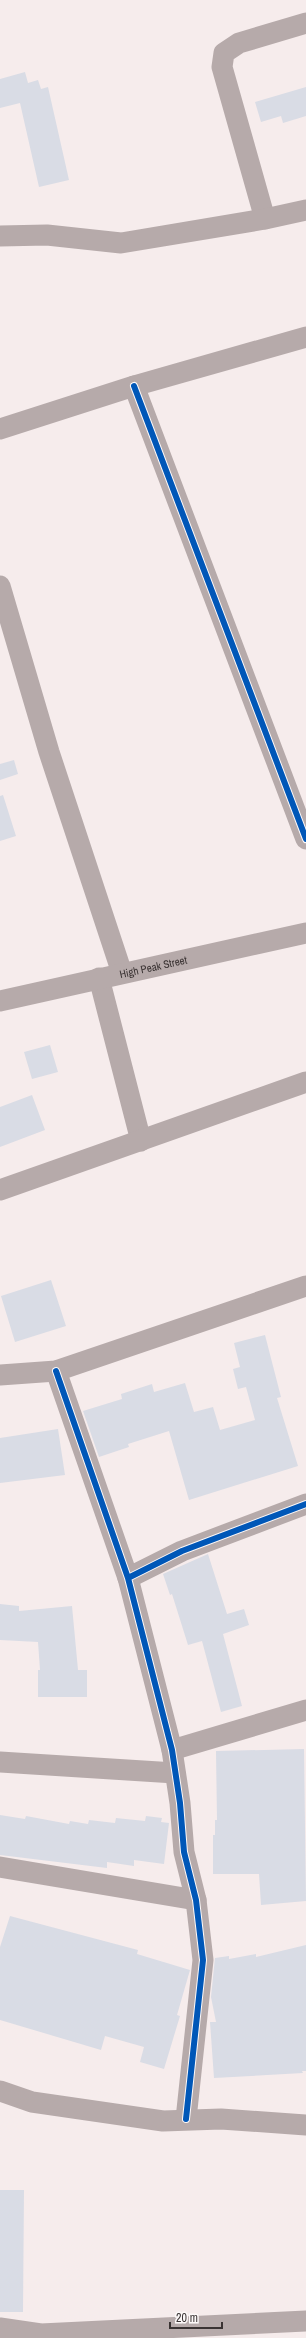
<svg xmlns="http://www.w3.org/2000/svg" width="306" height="2338" viewBox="0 0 306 2338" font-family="'Archivo Narrow',sans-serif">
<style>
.building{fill:#d9dce5}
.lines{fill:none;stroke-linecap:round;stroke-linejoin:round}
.street{stroke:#b6aaaa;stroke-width:21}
.cycleway-casing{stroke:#fdf9f9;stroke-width:8}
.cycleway{stroke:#0057b8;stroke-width:6}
.labels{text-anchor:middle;stroke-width:3.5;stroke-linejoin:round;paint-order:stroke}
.street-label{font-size:11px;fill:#3a3333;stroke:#fdf9f9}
</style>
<rect width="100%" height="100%" fill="#f6ecec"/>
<path class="building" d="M 25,72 L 28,83 L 38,80 L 41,89 L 48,87 L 69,180 L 39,187 L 20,103 L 0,108 L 0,79 Z
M 306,87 L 306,116 L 283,123 L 281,116 L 261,122 L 255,102 Z
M 14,760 L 18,774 L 0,780 L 0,764 Z
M 3,795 L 16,836 L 0,841 L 0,796 Z
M 50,1045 L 58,1072 L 32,1079 L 24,1052 Z
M 32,1095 L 45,1130 L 0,1147 L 0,1107 Z
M 51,1280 L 66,1326 L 15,1342 L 1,1296 Z
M 265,1335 L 281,1397 L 277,1398 L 298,1466 L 189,1500 L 169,1431 L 128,1444 L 129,1447 L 99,1457 L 83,1411 L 122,1399 L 121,1394 L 152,1384 L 154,1392 L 185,1383 L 194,1412 L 213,1407 L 220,1430 L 255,1420 L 246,1387 L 238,1389 L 233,1369 L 240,1367 L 234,1343 Z
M 58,1429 L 65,1475 L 0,1483 L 0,1438 Z
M 208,1554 L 227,1614 L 244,1609 L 249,1625 L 223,1634 L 242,1706 L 221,1712 L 202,1641 L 188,1645 L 172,1594 L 170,1595 L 163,1574 Z
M 0,1604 L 19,1606 L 19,1611 L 72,1606 L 78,1670 L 87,1670 L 87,1697 L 38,1697 L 38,1670 L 40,1670 L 38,1642 L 0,1640 Z
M 304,1749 L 306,1901 L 261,1905 L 259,1874 L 213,1874 L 213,1835 L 215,1835 L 215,1820 L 217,1820 L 216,1751 Z
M 0,1815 L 25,1819 L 26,1816 L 69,1824 L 70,1821 L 88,1824 L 89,1820 L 115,1823 L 116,1818 L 145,1821 L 146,1816 L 162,1818 L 161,1822 L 169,1823 L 164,1864 L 134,1860 L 134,1866 L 107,1862 L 107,1868 L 0,1855 Z
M 10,1916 L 138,1950 L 137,1954 L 190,1970 L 177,2015 L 180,2016 L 164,2069 L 140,2062 L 144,2047 L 105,2036 L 101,2050 L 0,2020 L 0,1947 Z
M 306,1945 L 306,2071 L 302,2071 L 303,2073 L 214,2078 L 210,2022 L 216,2022 L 211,1997 L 215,1958 L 229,1956 L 229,1959 L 256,1954 L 256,1957 Z
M 0,2190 L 24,2190 L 23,2312 L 0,2312 Z"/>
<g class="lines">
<g class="street">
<path d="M 265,219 L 222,67 L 224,53 L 239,43 L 306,23"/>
<path d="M 0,236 L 47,235 L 121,243 L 265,219 L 306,210"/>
<path d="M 134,386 L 306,839"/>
<path d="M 0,429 L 134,386 L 306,337"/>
<path d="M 0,586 L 49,752 L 122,973"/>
<path d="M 99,978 L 141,1141"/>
<path id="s1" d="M 0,1001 L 306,933"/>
<path d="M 0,1190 L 306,1082"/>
<path d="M 56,1371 L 128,1578 L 182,1551 L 306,1504"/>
<path d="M 0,1375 L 56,1371 L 306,1286"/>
<path d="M 128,1578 L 172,1750 L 180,1803 L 184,1852 L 196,1900 L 203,1960 L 186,2119"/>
<path d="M 172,1750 L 306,1710"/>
<path d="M 0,1762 L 175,1773"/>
<path d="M 0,1867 L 196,1900"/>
<path d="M 0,2091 L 32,2102 L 163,2121 L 221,2119 L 306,2125"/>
<path d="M 0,2328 L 41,2334 L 306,2321"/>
</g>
<g class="cycleway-casing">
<path id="cycleway" d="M 134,386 L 306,839
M 56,1371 L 128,1578 L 182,1551 L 306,1504
M 128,1578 L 172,1750 L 180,1803 L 184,1852 L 196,1900 L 203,1960 L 186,2119"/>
</g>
<use href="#cycleway" class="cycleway"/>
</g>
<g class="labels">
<g class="street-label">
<text dy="4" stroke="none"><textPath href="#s1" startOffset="157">High Peak Street</textPath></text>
</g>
</g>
<path d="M170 2322v6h52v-6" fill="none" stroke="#3a3333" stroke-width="2"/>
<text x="176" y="2322" font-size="12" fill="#3a3333" stroke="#fdf9f9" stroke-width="3" paint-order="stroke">20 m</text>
</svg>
